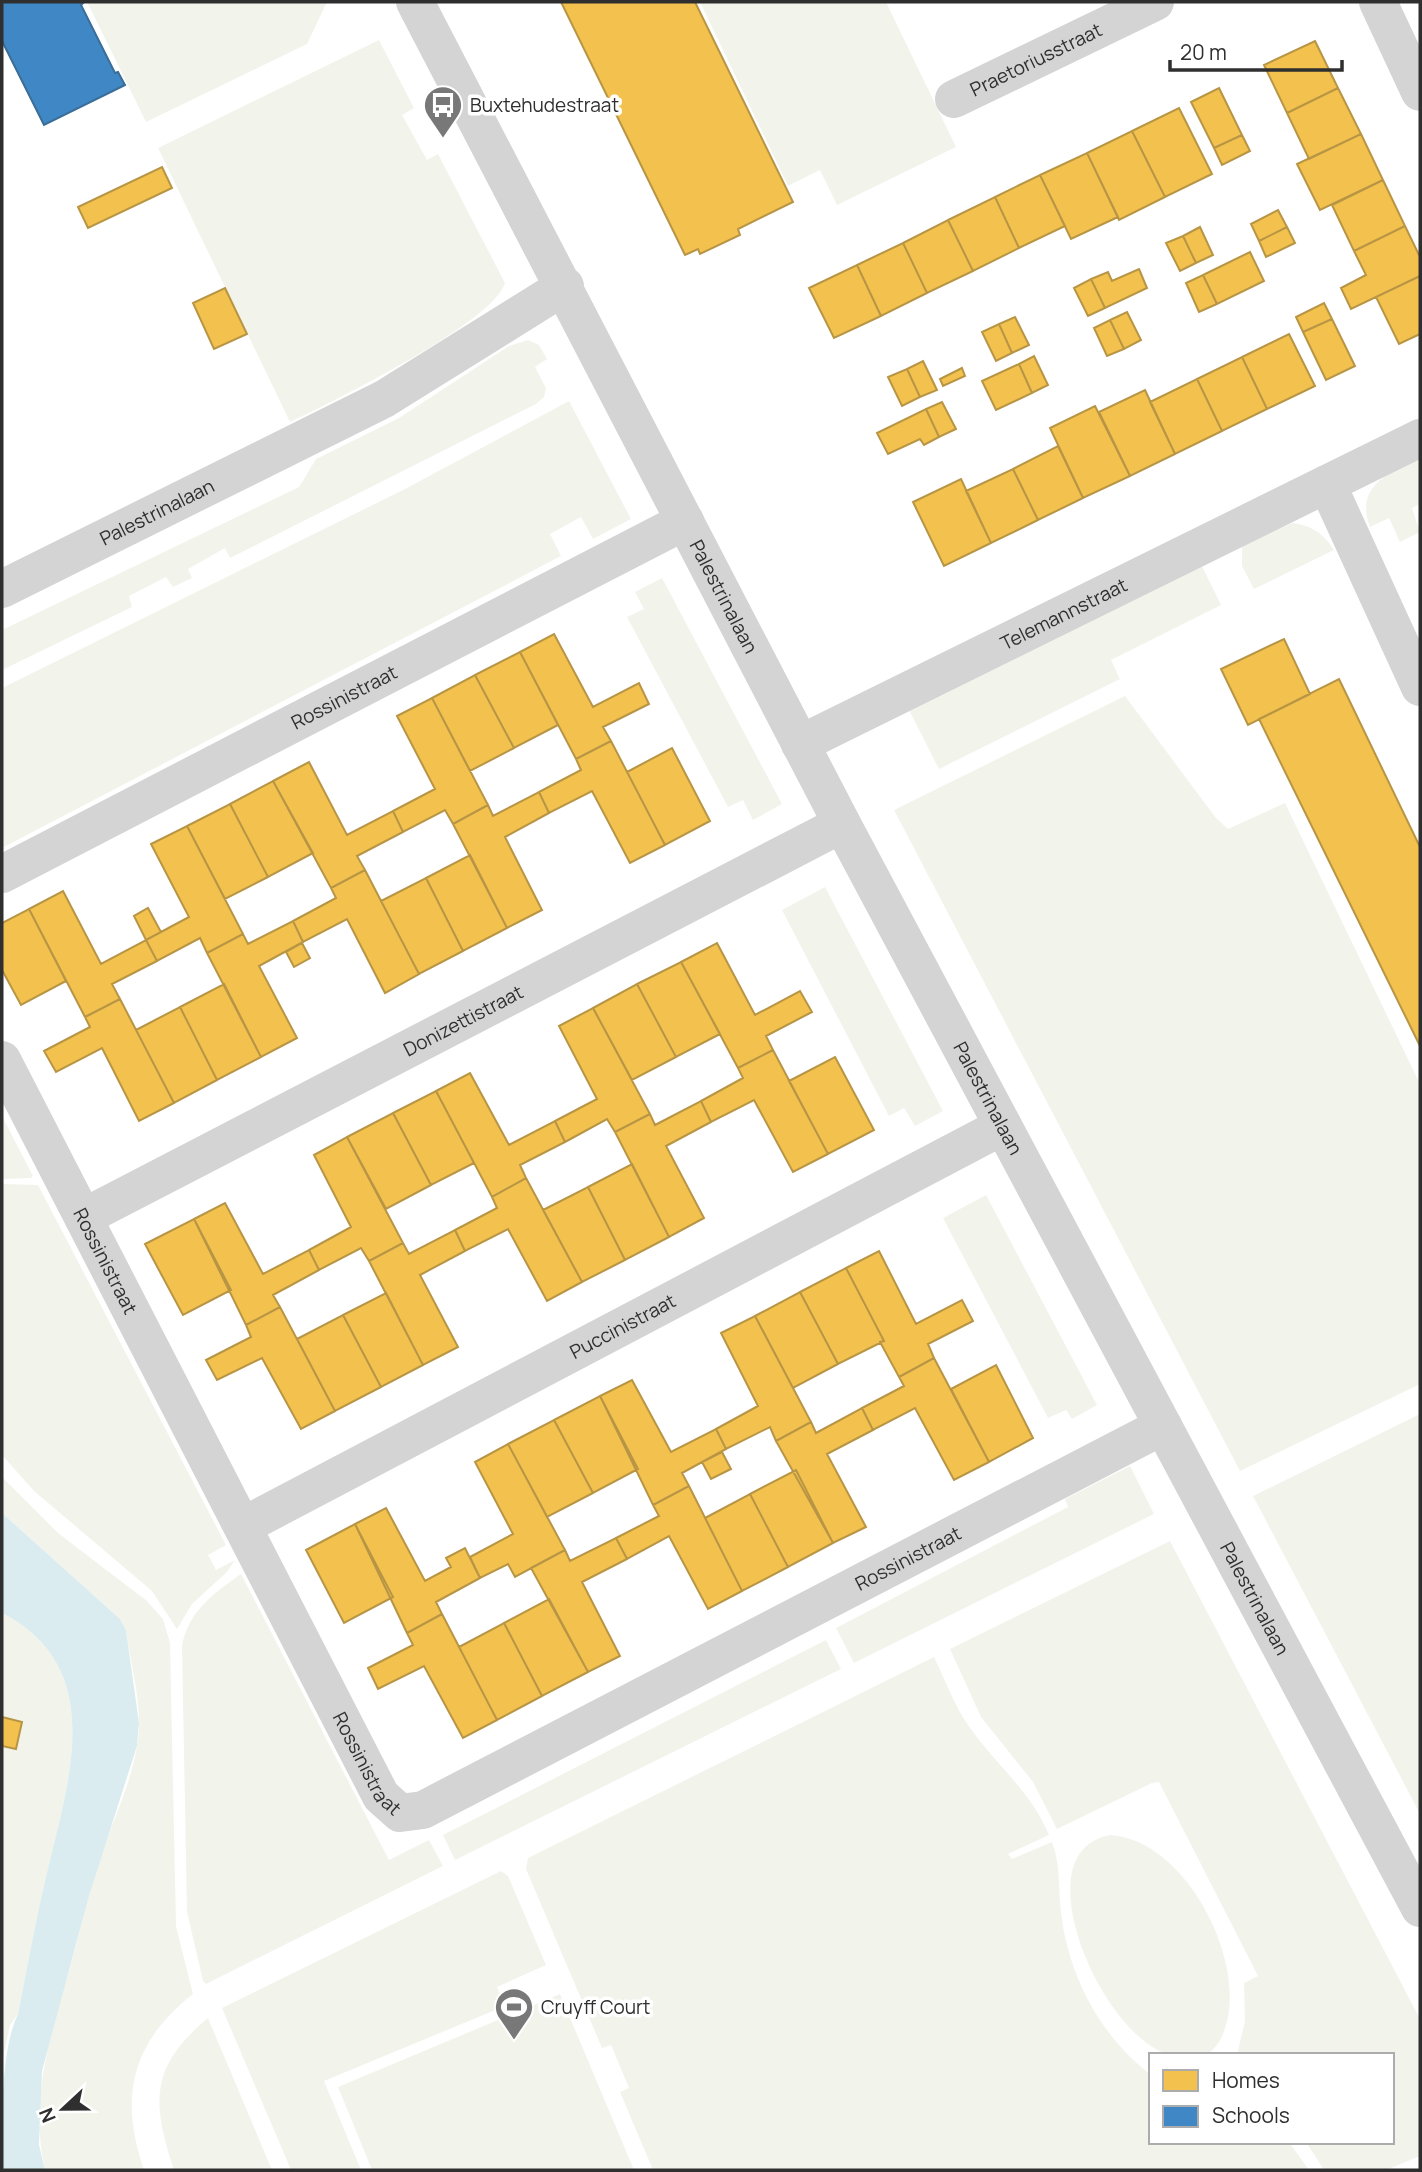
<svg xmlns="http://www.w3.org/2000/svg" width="1422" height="2172" viewBox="0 0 1422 2172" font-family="Manrope,sans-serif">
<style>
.green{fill:#f2f4ec}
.water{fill:#dbecf0}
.homes{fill:#f2c14e;stroke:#b89545;stroke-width:2}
.schools{fill:#3f88c5;stroke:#3a6d98;stroke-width:2}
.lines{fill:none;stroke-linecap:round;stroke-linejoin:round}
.minor{stroke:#d4d4d4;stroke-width:38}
.labels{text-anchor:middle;stroke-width:7;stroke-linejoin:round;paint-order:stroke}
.street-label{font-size:19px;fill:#2f2f2f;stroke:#fff}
.poi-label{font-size:19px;fill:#2f2f2f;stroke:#fff;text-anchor:start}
</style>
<rect width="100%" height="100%" fill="#fff"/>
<path class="green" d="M 87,2 L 327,2 L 307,44 L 146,122 Z
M 700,2 L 886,2 L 956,147 L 837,205 L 820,170 L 788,186 Z
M 379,40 L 414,108 L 402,115 L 427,160 L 438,154 L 505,283 C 493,323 332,402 290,422 L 158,148 Z
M 528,340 L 539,345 L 547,359 L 535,367 L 546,388 L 544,397 L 536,404 L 230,558 L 225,548 L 188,569 L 192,578 L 173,587 L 166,577 L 129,596 L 132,607 L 2,670 L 2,630 L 299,487 L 316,459 L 399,418 L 509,346 Z
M 569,401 L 631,519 L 593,539 L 581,517 L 550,534 L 561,556 L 2,848 L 2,688 L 405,489 Z
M 1420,457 L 1420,504 L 1412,508 L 1420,532 L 1400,542 L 1389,518 L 1370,527 C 1354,486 1390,472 1420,457 Z
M 1292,523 C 1311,525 1323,533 1334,550 L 1254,589 L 1242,566 L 1242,545 Z
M 1201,564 L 1221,605 L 1111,660 L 1120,679 L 939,769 L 908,708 Z
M 662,578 L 782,804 L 753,820 L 743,800 L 728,807 L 627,617 L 644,609 L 635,592 Z
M 1125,696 L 1216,818 L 1228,829 L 1285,803 L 1420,1084 L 1420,1384 L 1240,1471 L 894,810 Z
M 825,887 L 943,1111 L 915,1126 L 904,1108 L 889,1116 L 782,910 Z
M 2,1116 L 33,1176 L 31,1178 L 2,1179 Z
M 2,1184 L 38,1185 L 226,1545 L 208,1555 L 216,1570 L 235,1560 L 227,1572 L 192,1604 L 177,1629 L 152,1591 L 34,1491 L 2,1455 Z
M 986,1195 L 1097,1405 L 1072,1419 L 1066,1410 L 1048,1418 L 943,1218 Z
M 1420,1414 L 1420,1814 L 1253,1496 Z
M 1130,1466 L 1154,1514 L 854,1663 L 836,1628 L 1068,1507 L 1065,1499 Z
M 2,1477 L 58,1533 L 147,1601 L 163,1619 L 170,1643 L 176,1926 L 193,1994 C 131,2043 119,2097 144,2170 L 45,2170 C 27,2093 56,2019 76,1946 C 84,1915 91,1883 102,1853 C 114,1818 131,1783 137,1746 C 144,1709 131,1667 126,1630 L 120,1619 L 2,1513 Z
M 1170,1541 L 1420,2019 L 1420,2156 L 1386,2170 L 1324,2170 L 1306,2142 L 1392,2142 L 1392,2055 L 1237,2055 L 1245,2021 L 1244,1983 L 1258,1976 L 1159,1782 L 1152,1783 L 1057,1829 L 1033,1782 L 981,1717 L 950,1649 Z
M 241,1574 L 389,1860 L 429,1840 L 443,1866 L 206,1984 L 203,1981 L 187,1912 L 182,1647 C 187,1612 214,1593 241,1574 Z
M 2,1613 C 110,1668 67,1786 46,1878 C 35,1923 27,1969 18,2014 L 10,2025 L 2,2064 Z
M 826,1640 L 841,1669 L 455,1860 L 443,1835 Z
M 934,1657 C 945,1679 954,1705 968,1725 C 994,1763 1031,1791 1049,1835 L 1008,1854 L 1012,1859 L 1052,1842 C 1061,1866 1058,1887 1061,1912 C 1068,1975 1100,2036 1151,2075 L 1151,2142 L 1289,2142 L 1309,2170 L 653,2170 L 620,2092 L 629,2088 L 611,2045 L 602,2048 L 526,1869 L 528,1858 Z
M 1111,1835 C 1184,1841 1241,1951 1228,2017 C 1225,2031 1220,2045 1208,2054 C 1197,2055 1182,2057 1171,2055 C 1104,2041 1018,1850 1111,1835 Z
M 501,1871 L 508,1876 L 546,1965 L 497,1987 L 505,2006 L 324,2081 L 361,2170 L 291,2170 L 222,2008 Z
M 560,1994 L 634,2170 L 372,2170 L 338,2087 Z
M 208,2018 L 272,2170 L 174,2170 C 152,2103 149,2067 208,2018 Z"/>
<path class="water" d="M 2,1513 L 120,1619 L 126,1630 L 139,1723 L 137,1746 L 89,1896 L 42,2071 L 39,2145 L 45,2170 L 2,2170 C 2,2126 0,2051 18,2014 C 27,1969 35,1923 46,1877 C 67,1786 110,1668 2,1613 Z"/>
<path class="homes" d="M 561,2 L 695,2 L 793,202 L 738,229 L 740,235 L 700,254 L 698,249 L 685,255 Z
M 1315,41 L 1338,88 L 1287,113 L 1264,65 Z
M 1219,88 L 1242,135 L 1214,148 L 1191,102 Z
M 1338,88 L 1361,134 L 1309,159 L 1287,113 Z
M 1179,108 L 1212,174 L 1165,197 L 1132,131 Z
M 1132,131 L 1165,197 L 1119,220 L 1087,153 Z
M 1361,134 L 1383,180 L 1320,210 L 1297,164 Z
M 1242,135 L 1250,151 L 1222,165 L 1214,148 Z
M 1087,153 L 1118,217 L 1071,239 L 1040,175 Z
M 162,167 L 172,188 L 88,228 L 78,207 Z
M 1040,175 L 1065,226 L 1019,248 L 995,197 Z
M 1383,180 L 1405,226 L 1354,251 L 1332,205 Z
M 995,197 L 1019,248 L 973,271 L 948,220 Z
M 1278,210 L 1287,227 L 1259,241 L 1251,224 Z
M 948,220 L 973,271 L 927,293 L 903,243 Z
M 1405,226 L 1420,257 L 1420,276 L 1351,309 L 1341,288 L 1366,275 L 1354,251 Z
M 1200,227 L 1213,255 L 1196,263 L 1183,236 Z
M 1287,227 L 1295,243 L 1266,257 L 1259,241 Z
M 1183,236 L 1196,263 L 1180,271 L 1166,243 Z
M 903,243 L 927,293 L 881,316 L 857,265 Z
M 1250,252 L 1264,281 L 1217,304 L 1203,275 Z
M 857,265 L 881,316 L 834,338 L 809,288 Z
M 1139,269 L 1147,288 L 1105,308 L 1091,279 L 1108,272 L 1112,281 Z
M 1203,275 L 1217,304 L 1199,312 L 1186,283 Z
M 1420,276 L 1420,334 L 1399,344 L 1376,297 Z
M 1091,279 L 1105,308 L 1088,316 L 1074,288 Z
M 225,288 L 247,334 L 214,349 L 193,303 Z
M 1324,303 L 1332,319 L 1303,332 L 1296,317 Z
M 1127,312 L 1141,340 L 1124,349 L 1110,320 Z
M 1015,317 L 1029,345 L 1012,353 L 999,324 Z
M 1332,319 L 1355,366 L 1326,380 L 1303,332 Z
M 1110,320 L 1124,349 L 1107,356 L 1094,328 Z
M 999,324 L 1012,353 L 996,361 L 982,332 Z
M 1289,334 L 1315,386 L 1267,409 L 1242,357 Z
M 1034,356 L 1048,385 L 1032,393 L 1019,364 Z
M 1242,357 L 1267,409 L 1222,431 L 1197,379 Z
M 923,361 L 937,390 L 920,397 L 907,369 Z
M 1019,364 L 1032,393 L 996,410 L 982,381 Z
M 962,368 L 965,376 L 943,386 L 940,379 Z
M 907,369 L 920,397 L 902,406 L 888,377 Z
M 1197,379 L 1222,431 L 1175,454 L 1150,402 Z
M 1145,390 L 1175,454 L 1130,476 L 1099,412 Z
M 942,402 L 956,429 L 939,437 L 926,409 Z
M 1095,406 L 1130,476 L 1083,498 L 1050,428 Z
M 926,409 L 939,437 L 924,445 L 920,439 L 888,454 L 877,433 Z
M 1058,446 L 1083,498 L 1038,520 L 1013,469 Z
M 1013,469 L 1038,520 L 991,543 L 966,491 Z
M 961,479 L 991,543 L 944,566 L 913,502 Z
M 554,634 L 593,707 L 639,683 L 649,704 L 603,727 L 611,741 L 576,759 L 520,652 Z
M 1284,639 L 1310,694 L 1248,725 L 1221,669 Z
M 520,652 L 558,725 L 514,748 L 475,675 Z
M 475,675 L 514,748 L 470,771 L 432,698 Z
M 1339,679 L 1420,847 L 1420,1046 L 1259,719 Z
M 432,698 L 488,805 L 453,824 L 445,810 L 403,832 L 393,811 L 435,789 L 397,716 Z
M 611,741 L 665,845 L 630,863 L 592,791 L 549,813 L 539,792 L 581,770 L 576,759 Z
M 672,748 L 710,821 L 665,845 L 627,772 Z
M 309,762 L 347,835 L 393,811 L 403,832 L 357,856 L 365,870 L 331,888 L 273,781 Z
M 273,781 L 313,853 L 268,877 L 230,804 Z
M 539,792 L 549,813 L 505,837 L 542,910 L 507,928 L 453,824 L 488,805 L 493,816 Z
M 230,804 L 268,877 L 225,899 L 187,826 Z
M 187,826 L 243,934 L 207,953 L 200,938 L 157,961 L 146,940 L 189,917 L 151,844 Z
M 470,855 L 507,928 L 463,951 L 426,878 Z
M 365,870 L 419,974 L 385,993 L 347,919 L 303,942 L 293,921 L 336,898 L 331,888 Z
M 426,878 L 463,951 L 419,974 L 381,901 Z
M 63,891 L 101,964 L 146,940 L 157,961 L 112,984 L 120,999 L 85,1017 L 29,909 Z
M 148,908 L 161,932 L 146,940 L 134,916 Z
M 29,909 L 66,981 L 21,1005 L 2,970 L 2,923 Z
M 293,921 L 303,942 L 259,966 L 297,1038 L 261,1057 L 207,953 L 243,934 L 248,944 Z
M 302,943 L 310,958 L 294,967 L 286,952 Z
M 717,943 L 755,1015 L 800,991 L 812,1012 L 766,1036 L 773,1050 L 738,1068 L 681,962 Z
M 681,962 L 720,1034 L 676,1057 L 637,984 Z
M 224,984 L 261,1057 L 217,1080 L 180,1007 Z
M 637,984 L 676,1057 L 632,1080 L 593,1008 Z
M 120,999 L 174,1103 L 139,1121 L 102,1048 L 56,1072 L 44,1051 L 90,1027 L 85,1017 Z
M 180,1007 L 217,1080 L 174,1103 L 136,1030 Z
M 593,1008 L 650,1114 L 615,1132 L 607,1119 L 565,1142 L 555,1121 L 597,1099 L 559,1026 Z
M 773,1050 L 828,1154 L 793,1172 L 754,1100 L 711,1122 L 701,1101 L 743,1078 L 738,1068 Z
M 835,1057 L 874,1130 L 828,1154 L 789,1081 Z
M 470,1073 L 509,1145 L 555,1121 L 565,1142 L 520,1165 L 526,1178 L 492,1197 L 436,1091 Z
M 436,1091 L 474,1163 L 431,1185 L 393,1113 Z
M 701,1101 L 711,1122 L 666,1146 L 704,1218 L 669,1237 L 615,1132 L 650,1114 L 655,1125 Z
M 393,1113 L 431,1185 L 386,1209 L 347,1137 Z
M 347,1137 L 403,1243 L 369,1261 L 361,1248 L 319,1270 L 309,1250 L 351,1227 L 314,1155 Z
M 632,1164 L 669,1237 L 625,1260 L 588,1187 Z
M 526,1178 L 582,1282 L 547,1301 L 508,1229 L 465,1251 L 455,1230 L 497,1208 L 492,1197 Z
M 588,1187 L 625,1260 L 582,1282 L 543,1210 Z
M 225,1203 L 263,1274 L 309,1250 L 319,1270 L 273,1295 L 280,1307 L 246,1325 L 194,1219 Z
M 194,1219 L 231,1290 L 183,1315 L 145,1244 Z
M 455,1230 L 465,1251 L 420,1275 L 458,1347 L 423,1365 L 369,1261 L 403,1243 L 409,1254 Z
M 879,1251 L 916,1324 L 962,1300 L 973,1321 L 928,1344 L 934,1358 L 899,1377 L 880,1342 L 884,1341 L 846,1268 Z
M 846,1268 L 884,1341 L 838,1364 L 800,1292 Z
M 800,1292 L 838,1364 L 793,1388 L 755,1316 Z
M 386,1293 L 423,1365 L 381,1387 L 343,1315 Z
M 280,1307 L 335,1411 L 301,1429 L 262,1358 L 217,1380 L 206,1360 L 251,1337 L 246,1325 Z
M 343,1315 L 381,1387 L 335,1411 L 297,1339 Z
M 755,1316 L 811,1422 L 776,1441 L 770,1427 L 726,1449 L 716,1429 L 758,1406 L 721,1333 Z
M 934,1358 L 989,1462 L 954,1480 L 915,1408 L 873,1430 L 862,1408 L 904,1386 L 899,1377 Z
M 996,1365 L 1033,1438 L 989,1462 L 951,1389 Z
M 632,1380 L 671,1452 L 716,1429 L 726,1449 L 682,1473 L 689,1486 L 653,1505 L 600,1396 Z
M 600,1396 L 638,1469 L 593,1493 L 554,1420 Z
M 862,1408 L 873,1430 L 827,1454 L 866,1527 L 833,1543 L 776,1441 L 811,1422 L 816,1433 Z
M 554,1420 L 593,1493 L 547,1517 L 508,1444 Z
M 508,1444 L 565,1550 L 515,1577 L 508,1564 L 480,1578 L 470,1557 L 513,1534 L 475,1462 Z
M 722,1452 L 731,1469 L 711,1479 L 702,1462 Z
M 796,1470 L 833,1543 L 788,1567 L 750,1494 Z
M 689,1486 L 742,1591 L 708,1609 L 669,1536 L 627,1559 L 616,1538 L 659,1516 L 653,1505 Z
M 750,1494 L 788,1567 L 742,1591 L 705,1518 Z
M 386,1508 L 425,1581 L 451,1567 L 446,1558 L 465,1548 L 480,1578 L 436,1602 L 442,1614 L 407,1633 L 355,1524 Z
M 355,1524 L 393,1597 L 344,1623 L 306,1550 Z
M 616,1538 L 627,1559 L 582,1582 L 620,1656 L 588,1672 L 531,1568 L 565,1550 L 570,1561 Z
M 549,1599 L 588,1672 L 542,1696 L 504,1623 Z
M 442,1614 L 497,1720 L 463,1738 L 424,1666 L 378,1689 L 368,1668 L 413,1645 L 407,1633 Z
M 504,1623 L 542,1696 L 497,1720 L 459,1647 Z
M 2,1717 L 22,1722 L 16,1749 L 2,1746 Z"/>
<path class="schools" d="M 2,2 L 84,2 L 81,5 L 115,73 L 118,72 L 125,85 L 44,125 L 2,41 Z"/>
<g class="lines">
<g class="minor">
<path id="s1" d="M 415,2 L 842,824 L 1420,1908"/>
<path d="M 1378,2 L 1420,92"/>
<path id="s2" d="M 954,99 L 1155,2"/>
<path d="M 1327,484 L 1420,687"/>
<path id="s3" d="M 2,589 L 384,399 L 565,286"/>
<path id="s4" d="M 800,744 L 1420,438"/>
<path id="s5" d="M 2,874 L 685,521"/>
<path id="s6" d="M 2,1060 L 381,1796 L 400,1813 L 423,1810 L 1163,1426"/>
<path id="s7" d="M 84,1217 L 842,824"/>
<path id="s8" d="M 243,1526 L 1003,1126"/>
</g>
</g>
<defs>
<g id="bus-pin" transform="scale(2.0125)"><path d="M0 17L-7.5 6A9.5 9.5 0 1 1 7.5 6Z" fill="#787878" stroke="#fff"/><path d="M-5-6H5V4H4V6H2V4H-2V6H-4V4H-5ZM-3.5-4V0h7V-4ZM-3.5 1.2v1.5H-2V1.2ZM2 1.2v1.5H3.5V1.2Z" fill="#fff"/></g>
<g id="stadium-pin" transform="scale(2.0125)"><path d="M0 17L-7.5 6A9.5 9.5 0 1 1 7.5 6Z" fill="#787878" stroke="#fff"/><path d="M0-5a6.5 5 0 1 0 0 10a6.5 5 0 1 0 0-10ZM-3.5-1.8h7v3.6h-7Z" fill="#fff"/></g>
</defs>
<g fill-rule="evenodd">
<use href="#bus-pin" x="443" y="105"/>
<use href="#stadium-pin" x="514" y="2007"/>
</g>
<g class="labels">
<g class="street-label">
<text dy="7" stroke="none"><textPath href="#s2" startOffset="91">Praetoriusstraat</textPath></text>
<text dy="7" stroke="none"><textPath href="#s3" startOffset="173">Palestrinalaan</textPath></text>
<text dy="7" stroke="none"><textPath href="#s1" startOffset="670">Palestrinalaan</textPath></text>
<text dy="7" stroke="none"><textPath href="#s4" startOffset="294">Telemannstraat</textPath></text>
<text dy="7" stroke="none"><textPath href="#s5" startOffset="385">Rossinistraat</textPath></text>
<text dy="7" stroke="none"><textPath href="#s7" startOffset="427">Donizettistraat</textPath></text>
<text dy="7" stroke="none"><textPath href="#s1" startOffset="1237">Palestrinalaan</textPath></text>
<text dy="7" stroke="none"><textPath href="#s6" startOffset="226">Rossinistraat</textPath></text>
<text dy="7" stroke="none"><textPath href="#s8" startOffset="429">Puccinistraat</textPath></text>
<text dy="7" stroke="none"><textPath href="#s6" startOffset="1423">Rossinistraat</textPath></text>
<text dy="7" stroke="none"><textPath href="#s1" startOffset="1804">Palestrinalaan</textPath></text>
<text dy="7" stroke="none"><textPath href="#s6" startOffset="793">Rossinistraat</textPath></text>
</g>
<g class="poi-label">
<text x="470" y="112">Buxtehudestraat</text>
<text x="541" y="2014">Cruyff Court</text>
</g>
</g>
<rect width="1422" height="2172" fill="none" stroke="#2f2f2f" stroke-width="7"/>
<rect x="1149" y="2053" width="245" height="91" fill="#ffffff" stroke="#acacac" stroke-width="2"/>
<rect x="1163" y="2070" width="35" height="21" fill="#f2c14e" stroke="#acacac" stroke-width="2"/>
<text x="1212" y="2088" font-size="21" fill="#2f2f2f">Homes</text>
<rect x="1163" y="2106" width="35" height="21" fill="#3f88c5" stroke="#acacac" stroke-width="2"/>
<text x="1212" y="2123" font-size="21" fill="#2f2f2f">Schools</text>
<g transform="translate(63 2109) rotate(248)" stroke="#ffffff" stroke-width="5" paint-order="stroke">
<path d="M0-5L12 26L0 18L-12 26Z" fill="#2f2f2f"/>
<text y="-10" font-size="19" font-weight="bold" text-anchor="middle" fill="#2f2f2f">N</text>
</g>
<path d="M1170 60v10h172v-10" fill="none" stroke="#2f2f2f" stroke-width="3.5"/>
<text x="1180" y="60" font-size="21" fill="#2f2f2f" stroke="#ffffff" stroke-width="5" paint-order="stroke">20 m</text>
</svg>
